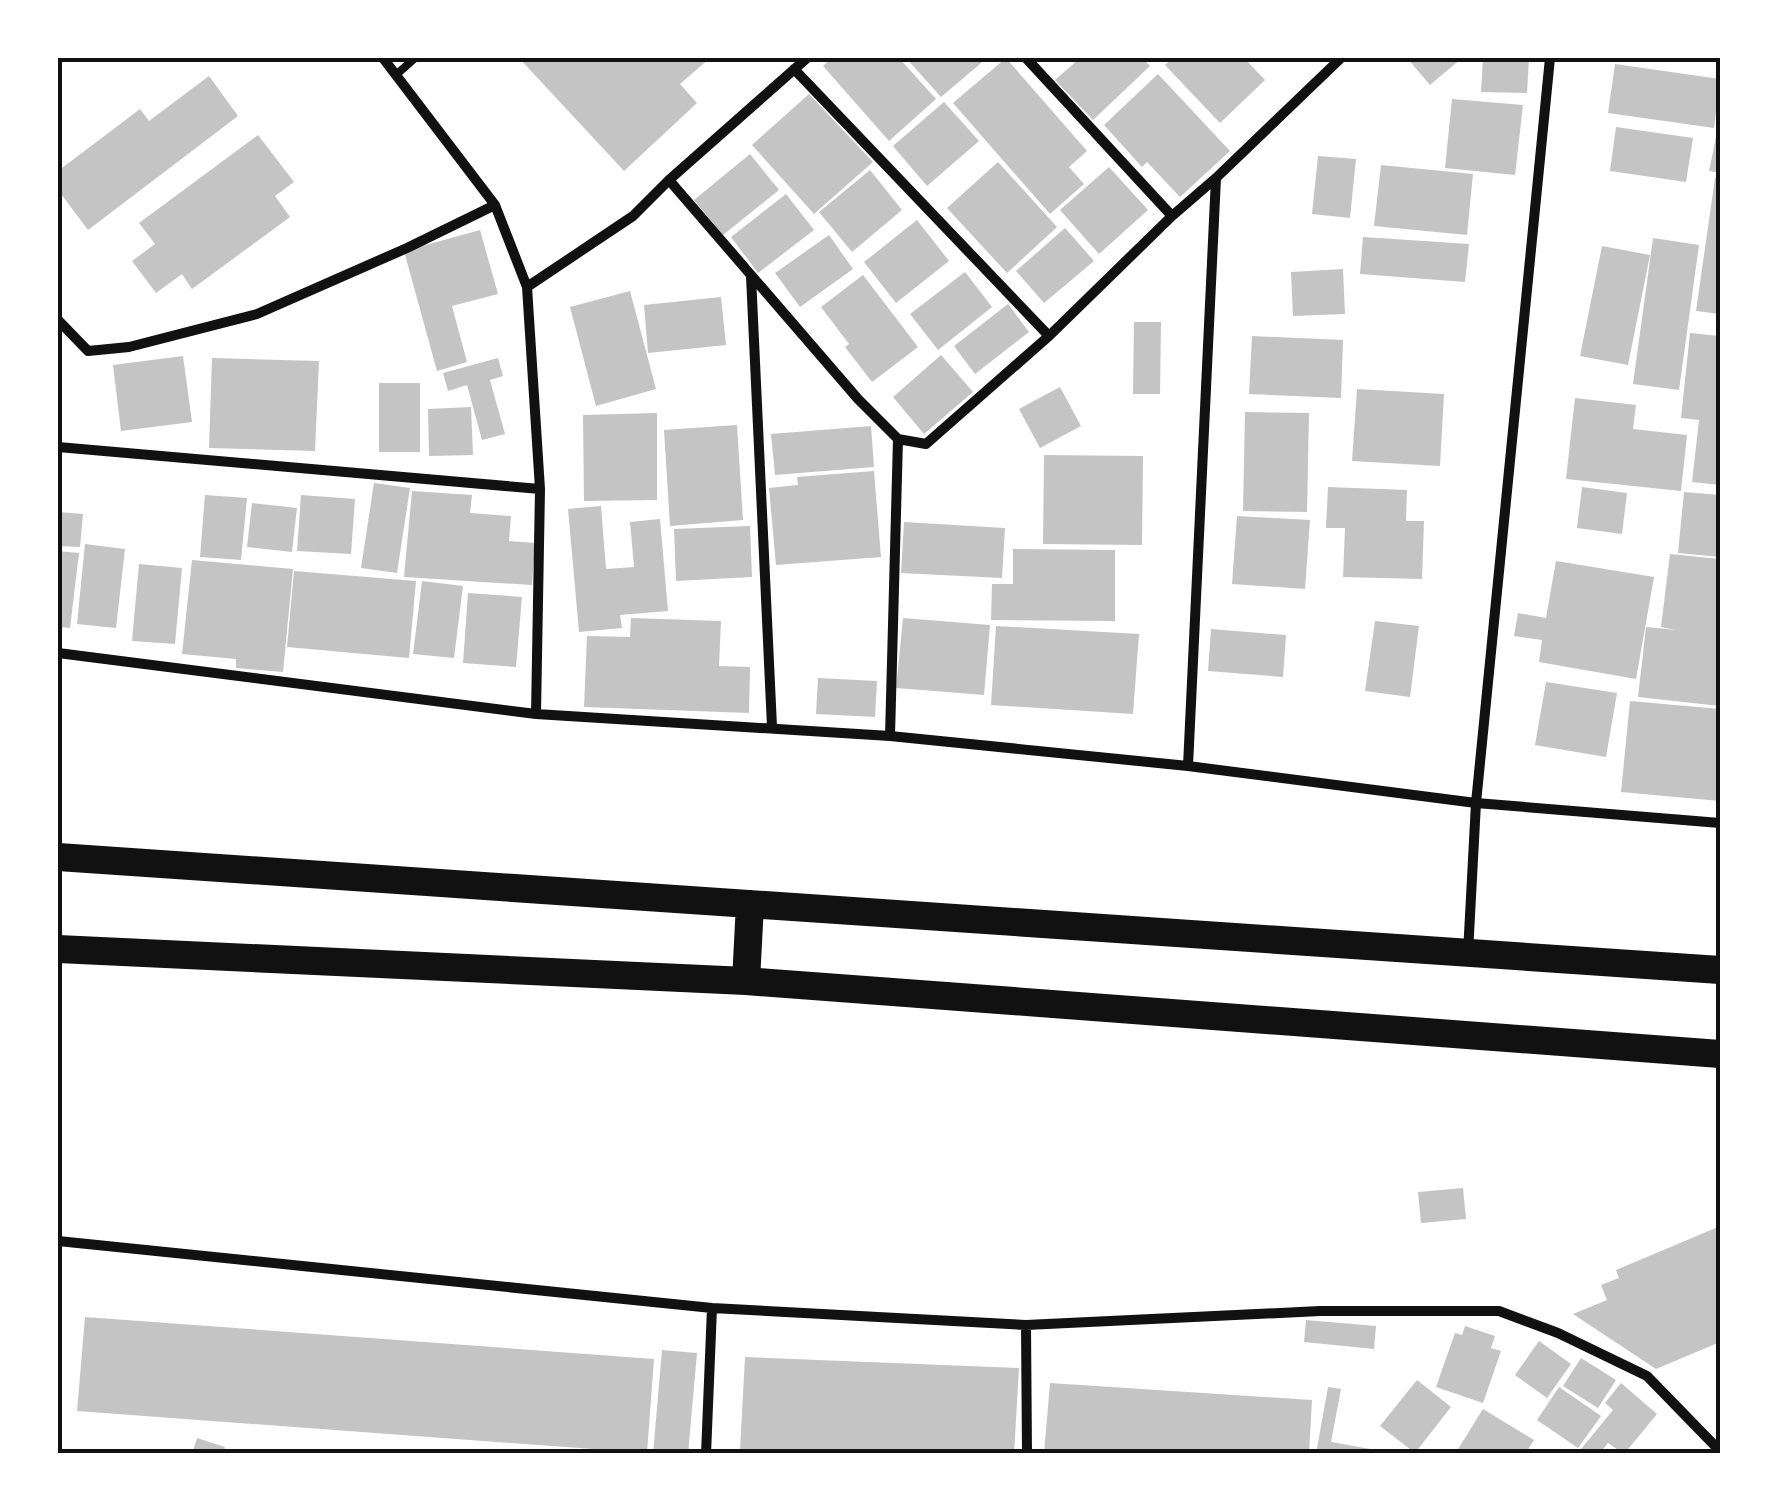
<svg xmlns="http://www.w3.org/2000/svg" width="1778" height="1511" viewBox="0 0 1778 1511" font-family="Commissioner,sans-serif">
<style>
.building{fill:#c4c4c4}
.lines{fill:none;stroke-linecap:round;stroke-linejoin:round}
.service{stroke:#111;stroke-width:8}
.minor{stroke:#111;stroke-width:10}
.trunk{stroke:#111;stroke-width:28}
.neatline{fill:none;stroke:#111;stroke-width:4}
</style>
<rect width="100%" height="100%" fill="#fff"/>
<path class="building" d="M 519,58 L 710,58 L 680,84 L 697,103 L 624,171 Z
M 832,58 L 899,58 L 936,99 L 889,141 L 823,66 Z
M 906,58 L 987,58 L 941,97 Z
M 1006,58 L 1087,151 L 1069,167 L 1084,184 L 1050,214 L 953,103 Z
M 1080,58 L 1142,58 L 1150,66 L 1093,120 L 1055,80 Z
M 1173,58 L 1244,58 L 1265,80 L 1220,123 L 1165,65 Z
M 1407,58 L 1462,58 L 1430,85 Z
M 1483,58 L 1529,58 L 1527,93 L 1481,92 Z
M 1615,64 L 1720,79 L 1714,128 L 1608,113 Z
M 1158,74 L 1230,151 L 1180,197 L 1147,162 L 1142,167 L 1104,125 Z
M 209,76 L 238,116 L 88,230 L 58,190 L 58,171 L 140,109 L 149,121 Z
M 809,94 L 873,162 L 814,214 L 752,145 Z
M 1452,99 L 1523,105 L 1515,175 L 1445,168 Z
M 944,102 L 979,141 L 927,186 L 893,146 Z
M 1719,122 L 1720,123 L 1720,173 L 1709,171 Z
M 1616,127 L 1693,138 L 1686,182 L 1610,171 Z
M 258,135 L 294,182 L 275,196 L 290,217 L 192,289 L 182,274 L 156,293 L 132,261 L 155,244 L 139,223 Z
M 750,154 L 779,190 L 723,235 L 694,200 Z
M 1318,156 L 1356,159 L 1350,218 L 1312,214 Z
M 998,162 L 1057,227 L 1007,273 L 947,208 Z
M 1381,165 L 1473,174 L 1467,235 L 1374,226 Z
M 1109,167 L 1148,210 L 1099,254 L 1060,210 Z
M 870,170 L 902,210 L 852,252 L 819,212 Z
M 1715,178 L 1720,179 L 1720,314 L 1696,311 Z
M 786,194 L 814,230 L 758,273 L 731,237 Z
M 917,220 L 949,261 L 896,303 L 864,262 Z
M 1065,228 L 1094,261 L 1044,303 L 1016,271 Z
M 480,230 L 498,294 L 452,306 L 467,362 L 437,371 L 404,251 Z
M 829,235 L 853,269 L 800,307 L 775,273 Z
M 1363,237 L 1469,244 L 1465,282 L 1360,274 Z
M 1653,238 L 1699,245 L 1679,390 L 1633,384 Z
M 1602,246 L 1650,255 L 1628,365 L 1580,356 Z
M 1343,269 L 1345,314 L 1293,316 L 1291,272 Z
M 965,272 L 992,307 L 938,350 L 910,314 Z
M 863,275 L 918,347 L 872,382 L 845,347 L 849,344 L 821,307 Z
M 630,291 L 656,389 L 596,406 L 570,307 Z
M 721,297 L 726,345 L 648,353 L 644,305 Z
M 1008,304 L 1029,332 L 975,374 L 954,346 Z
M 1134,322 L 1161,322 L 1160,394 L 1133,394 Z
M 1690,333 L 1720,336 L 1720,485 L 1692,482 L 1699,420 L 1681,418 Z
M 1252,336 L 1343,340 L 1341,398 L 1249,394 Z
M 941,355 L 973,392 L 924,434 L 893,397 Z
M 183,356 L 192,422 L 121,431 L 113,365 Z
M 212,358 L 319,361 L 315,451 L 209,448 Z
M 498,358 L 503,376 L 490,380 L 505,434 L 482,440 L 467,385 L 448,391 L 443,373 Z
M 379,383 L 420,383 L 420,452 L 379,452 Z
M 1060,387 L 1081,426 L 1040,448 L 1019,409 Z
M 1357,389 L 1444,394 L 1440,466 L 1352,461 Z
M 1575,398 L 1636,405 L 1633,429 L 1687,435 L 1681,491 L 1566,479 Z
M 471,407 L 473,455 L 429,456 L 428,409 Z
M 1245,412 L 1309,413 L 1307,512 L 1243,511 Z
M 657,413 L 657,500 L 584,501 L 583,415 Z
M 737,425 L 743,520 L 670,526 L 664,430 Z
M 871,426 L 874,467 L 775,475 L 771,434 Z
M 1044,455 L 1143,456 L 1142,545 L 1043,544 Z
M 874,471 L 881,557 L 776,565 L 769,488 L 798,485 L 797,477 Z
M 374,483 L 410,488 L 397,573 L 361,568 Z
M 1328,487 L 1407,490 L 1406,521 L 1424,521 L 1422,579 L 1343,577 L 1345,528 L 1326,528 Z
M 1582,487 L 1627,493 L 1622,534 L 1577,528 Z
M 412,491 L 472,495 L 470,513 L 511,516 L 509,541 L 535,543 L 532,585 L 404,577 Z
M 1684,492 L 1720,495 L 1720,557 L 1678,553 Z
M 205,495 L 247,498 L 241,560 L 200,557 Z
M 301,495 L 355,499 L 351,554 L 297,551 Z
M 252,503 L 297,508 L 292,552 L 247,547 Z
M 601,506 L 606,569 L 634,567 L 630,522 L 660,519 L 668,611 L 620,615 L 622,628 L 579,632 L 568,509 Z
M 58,512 L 83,514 L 80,547 L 58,546 Z
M 1237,516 L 1310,520 L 1305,589 L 1232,584 Z
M 904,522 L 1005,528 L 1002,578 L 901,573 Z
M 750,526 L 752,577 L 676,581 L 674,529 Z
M 85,544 L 125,549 L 116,628 L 77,624 Z
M 1013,549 L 1115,550 L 1115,621 L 991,620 L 992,584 L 1013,584 Z
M 58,551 L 79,553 L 70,628 L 58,627 Z
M 1670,554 L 1720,559 L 1720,706 L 1638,697 L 1646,627 L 1676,630 L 1661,627 Z
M 192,560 L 293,569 L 283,672 L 236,668 L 236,659 L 182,654 Z
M 1556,561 L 1654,577 L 1636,679 L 1539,662 L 1542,640 L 1514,636 L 1518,613 L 1546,618 Z
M 139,564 L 182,568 L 175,644 L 132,641 Z
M 294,571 L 416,581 L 409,658 L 287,647 Z
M 422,581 L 463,586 L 454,658 L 413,654 Z
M 468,593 L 522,597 L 516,667 L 463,663 Z
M 631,618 L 721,621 L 719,666 L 750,667 L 749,713 L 584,707 L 587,636 L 630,637 Z
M 903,618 L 990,625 L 984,695 L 896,688 Z
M 1375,621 L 1419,626 L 1410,697 L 1365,691 Z
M 996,626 L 1139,634 L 1133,714 L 991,705 Z
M 1211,629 L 1286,635 L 1283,677 L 1208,671 Z
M 818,678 L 877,681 L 875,717 L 816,714 Z
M 1546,682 L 1617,693 L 1606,757 L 1535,745 Z
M 1630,701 L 1720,709 L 1720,801 L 1621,792 Z
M 1463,1188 L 1466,1219 L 1421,1223 L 1418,1192 Z
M 1718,1227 L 1720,1232 L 1720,1342 L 1656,1369 L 1573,1314 L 1607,1300 L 1601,1285 L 1619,1278 L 1616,1270 Z
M 85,1317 L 654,1359 L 647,1453 L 77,1411 Z
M 1306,1320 L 1376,1326 L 1374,1349 L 1304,1342 Z
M 1465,1326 L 1495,1336 L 1491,1348 L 1501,1351 L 1483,1403 L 1436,1387 L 1455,1333 L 1462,1335 Z
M 1539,1341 L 1571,1364 L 1547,1398 L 1515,1375 Z
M 662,1350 L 697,1353 L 688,1454 L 653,1454 Z
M 745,1357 L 1019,1368 L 1014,1454 L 812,1454 L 740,1450 Z
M 1581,1358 L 1616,1380 L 1598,1408 L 1563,1386 Z
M 1417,1380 L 1451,1407 L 1415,1453 L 1380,1426 Z
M 1050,1383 L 1312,1400 L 1309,1454 L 1044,1454 Z
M 1621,1383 L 1657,1414 L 1624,1454 L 1608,1443 L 1599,1454 L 1577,1454 L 1613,1410 L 1605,1403 Z
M 1328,1387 L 1341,1389 L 1331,1442 L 1387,1452 L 1387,1454 L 1316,1454 Z
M 1559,1387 L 1601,1416 L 1578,1448 L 1537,1420 Z
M 1483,1409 L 1534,1440 L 1525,1454 L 1455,1454 Z
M 197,1438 L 225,1447 L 223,1454 L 192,1454 Z"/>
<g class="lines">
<path class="service" d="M 397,74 L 415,58"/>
<path class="minor" d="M 383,58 L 495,205 L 527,287 L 540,489 L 536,714
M 1026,58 L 1172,216
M 794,69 L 1049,336
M 669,180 L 858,399 L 898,439 L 926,444 L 1049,336 L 1172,216 L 1216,178 L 1341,58
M 751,276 L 772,727
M 527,287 L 633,216 L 669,180 L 807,58
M 58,320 L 88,351 L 129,347 L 257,314 L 407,248 L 495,205
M 58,447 L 540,489
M 58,653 L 536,714 L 890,736 L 1188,766 L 1476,803 L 1720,823
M 890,736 L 898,439
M 1188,766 L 1216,178
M 1468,953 L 1476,803 L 1550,58
M 58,1241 L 712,1308 L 1026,1325 L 1320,1311 L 1499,1311 L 1558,1333 L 1647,1376 L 1720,1451
M 1026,1325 L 1027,1454
M 706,1454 L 712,1308"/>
<path class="trunk" d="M 58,857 L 1720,970
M 58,949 L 746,981 L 1720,1054
M 746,981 L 750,904"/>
</g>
<rect width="1778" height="1511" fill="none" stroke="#ffffff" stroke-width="120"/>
<rect x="60" y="60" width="1658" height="1391" class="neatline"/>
</svg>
